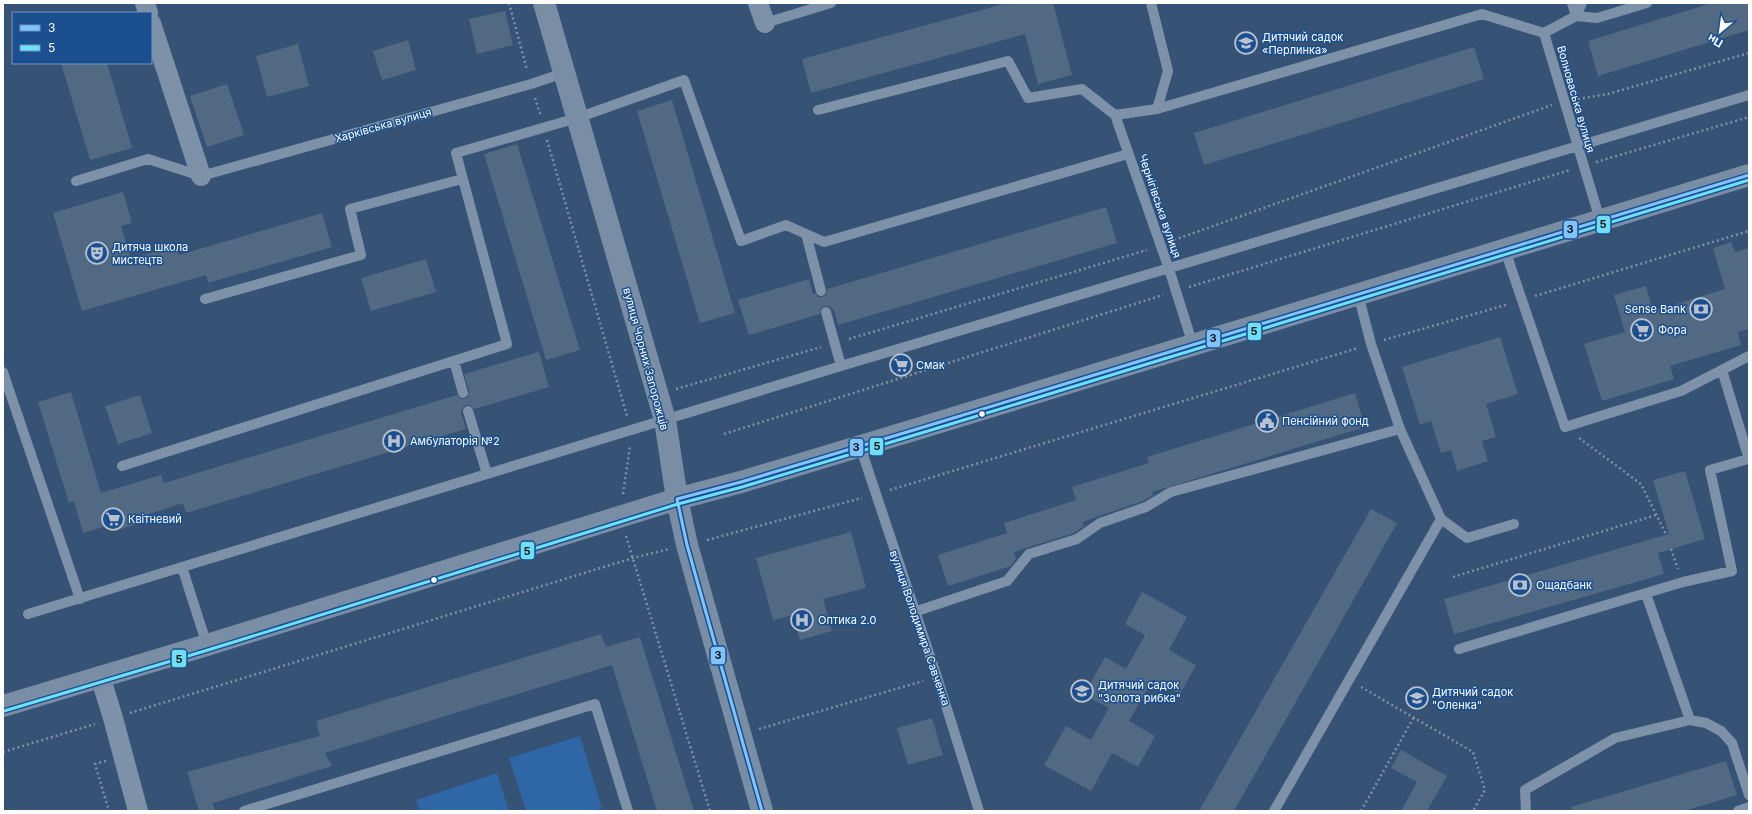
<svg xmlns="http://www.w3.org/2000/svg" width="1752" height="814" viewBox="0 0 1752 814" font-family="Inter,sans-serif">
<style>
.green{fill:#2f66a5}
.building{fill:#526984}
.lines{fill:none;stroke-linecap:round;stroke-linejoin:round}
.path{stroke:#7d92a8;stroke-width:2.5;stroke-dasharray:2 3;stroke-linecap:butt}
.lane{stroke:#7d92a8;stroke-width:10}
.street{stroke:#7d92a8;stroke-width:20}
.secondary{stroke:#798da4;stroke-width:22}
.bus-1-casing{stroke:#1b4f8f;stroke-width:6}
.bus-2-casing{stroke:#1b4f8f;stroke-width:6}
.bus-1{stroke:#80c4ff;stroke-width:3}
.bus-2{stroke:#6ddff8;stroke-width:3}
.bus-dot{fill:#fff;stroke:#1b4f8f;stroke-width:1.5}
.labels{text-anchor:middle;stroke-width:3;stroke-linejoin:round;paint-order:stroke}
.poi-label{font-size:11px;fill:#fff;stroke:#1b4f8f;text-anchor:start}
.street-label{font-size:11px;fill:#fff;stroke:#1b4f8f}
.line-badge{stroke:#1b4f8f;stroke-width:1.5}
.pale-badge-label{font-size:11px;text-anchor:middle;font-weight:bold;fill:#111}
</style>
<rect width="100%" height="100%" fill="#365274"/>
<path class="green" d="M 580,736 L 602,808 L 594,811 L 526,811 L 509,758 Z
M 497,773 L 509,811 L 420,811 L 416,800 Z"/>
<path class="building" d="M 1007,3 L 1053,3 L 1072,75 L 1038,84 L 1025,34 L 811,93 L 802,59 Z
M 1712,3 L 1749,3 L 1749,30 L 1598,76 L 1588,41 Z
M 505,11 L 513,45 L 477,54 L 469,19 Z
M 408,40 L 416,70 L 382,80 L 373,51 Z
M 298,44 L 309,86 L 267,97 L 256,56 Z
M 1474,47 L 1484,79 L 1204,165 L 1194,133 Z
M 61,63 L 107,63 L 132,148 L 90,160 Z
M 227,84 L 244,135 L 207,147 L 190,96 Z
M 672,100 L 735,313 L 700,323 L 637,111 Z
M 517,144 L 580,350 L 546,360 L 484,154 Z
M 123,192 L 132,223 L 121,226 L 131,259 L 176,246 L 179,255 L 322,213 L 332,247 L 208,283 L 206,275 L 82,311 L 53,213 Z
M 1106,207 L 1117,243 L 838,325 L 834,310 L 828,306 L 825,306 L 821,308 L 820,314 L 749,335 L 738,300 L 809,279 L 813,294 L 815,293 L 819,297 L 822,297 L 826,295 L 827,289 Z
M 1731,242 L 1735,252 L 1749,248 L 1749,329 L 1738,332 L 1741,345 L 1670,366 L 1674,379 L 1602,401 L 1584,344 L 1625,332 L 1614,295 L 1646,286 L 1653,311 L 1725,289 L 1713,248 Z
M 426,259 L 436,292 L 371,311 L 361,278 Z
M 1500,337 L 1518,394 L 1486,404 L 1496,437 L 1482,441 L 1488,461 L 1457,471 L 1451,450 L 1441,453 L 1431,421 L 1420,425 L 1402,367 Z
M 539,352 L 549,387 L 474,409 L 470,405 L 466,405 L 463,407 L 461,413 L 466,429 L 186,513 L 183,503 L 149,514 L 150,520 L 115,531 L 113,524 L 83,533 L 74,501 L 69,503 L 38,402 L 71,392 L 101,493 L 161,475 L 164,483 L 457,395 L 461,399 L 465,399 L 468,397 L 469,391 L 464,374 Z
M 1355,393 L 1365,427 L 1152,492 L 1153,495 L 1143,501 L 1082,522 L 1084,526 L 1074,533 L 1014,552 L 1016,559 L 1011,566 L 948,586 L 938,555 L 1007,533 L 1004,523 L 1076,500 L 1072,487 L 1149,463 L 1147,457 Z
M 140,395 L 152,433 L 118,444 L 105,406 Z
M 1685,471 L 1705,539 L 1658,553 L 1664,574 L 1454,634 L 1444,599 L 1669,534 L 1653,480 Z
M 1371,509 L 1397,523 L 1234,811 L 1199,811 Z
M 851,532 L 866,588 L 823,599 L 832,631 L 800,640 L 793,615 L 773,620 L 756,558 Z
M 1142,592 L 1187,617 L 1169,650 L 1196,665 L 1180,694 L 1153,679 L 1129,721 L 1155,736 L 1138,767 L 1112,753 L 1091,791 L 1044,765 L 1066,726 L 1091,740 L 1109,708 L 1084,695 L 1105,657 L 1126,669 L 1145,635 L 1125,624 Z
M 601,634 L 606,647 L 640,637 L 694,811 L 657,811 L 612,665 L 325,753 L 332,766 L 213,803 L 215,811 L 199,811 L 187,772 L 320,736 L 316,721 Z
M 932,718 L 943,755 L 908,765 L 897,728 Z
M 1401,750 L 1447,776 L 1427,811 L 1401,811 L 1417,782 L 1391,768 Z
M 1726,761 L 1737,795 L 1684,811 L 1572,811 L 1571,807 Z"/>
<g class="lines">
<path class="path" d="M 509,3 L 527,70
M 535,98 L 540,114
M 1578,99 L 1608,94 L 1749,53
M 547,140 L 627,416
M 1596,162 L 1749,117
M 1174,240 L 1552,105
M 1189,287 L 1570,170
M 1535,296 L 1749,231
M 849,339 L 1147,250
M 1384,340 L 1509,304
M 676,389 L 821,347
M 724,434 L 1163,295
M 1579,438 L 1641,484 L 1666,534
M 890,490 L 1358,348
M 623,494 L 630,446
M 626,536 L 710,811
M 707,540 L 862,498
M 1671,549 L 1678,569
M 1453,577 L 1656,515
M 1361,687 L 1473,752 L 1485,790 L 1473,811
M 130,713 L 633,558 L 669,549
M 759,729 L 923,681
M 3,752 L 95,724
M 106,761 L 95,764 L 109,811
M 1361,811 L 1414,717"/>
<path class="lane" d="M 1151,3 L 1168,71 L 1157,109
M 1572,3 L 1576,16 L 1544,33 L 1600,220
M 1582,3 L 1576,16 L 1597,18 L 1647,3
M 765,23 L 831,3
M 818,110 L 1008,61 L 1028,98 L 1082,89 L 1115,115 L 1169,269 L 1193,345
M 1115,115 L 1157,109 L 1482,14 L 1544,33
M 76,181 L 148,159 L 201,176 L 531,84 L 564,73
M 806,234 L 821,291
M 1505,250 L 1565,427 L 1681,391 L 1749,356
M 205,299 L 361,255 L 350,209 L 462,179
M 826,312 L 841,366
M 454,361 L 463,393
M 1722,370 L 1749,459
M 3,372 L 80,599
M 468,411 L 487,474
M 860,446 L 937,677 L 979,811
M 122,466 L 507,344 L 456,153 L 577,118 L 684,80 L 741,241 L 786,225 L 824,242 L 1128,154
M 1441,519 L 1467,538 L 1514,524
M 1646,594 L 1690,720
M 914,612 L 1007,581 L 1029,554 L 1077,539 L 1100,523 L 1146,507 L 1171,492 L 1400,429 L 1371,344 L 1358,294
M 28,614 L 182,567
M 207,645 L 182,567 L 841,366 L 1749,95
M 1459,649 L 1683,582 L 1732,571 L 1710,470 L 1748,459
M 244,811 L 595,704 L 628,811
M 1274,811 L 1441,519 L 1400,429
M 1526,811 L 1525,790 L 1615,738 L 1690,720 L 1706,723 L 1721,731 L 1732,743 L 1749,795
M 1738,811 L 1749,807"/>
<path class="street" d="M 145,3 L 148,13
M 758,3 L 765,23
M 151,23 L 201,176
M 100,676 L 113,718 L 138,811"/>
<path class="secondary" d="M 544,3 L 665,420 L 677,499 L 687,545 L 762,811
M 3,706 L 207,645 L 677,499 L 741,482 L 927,426 L 1749,175"/>
<g class="bus-1-casing">
<path id="bus-1" d="M 677,499 L 741,482 L 927,426 L 1749,175
M 677,499 L 687,545 L 762,811"/>
</g>
<g class="bus-2-casing">
<path id="bus-2" d="M 4,711 L 208,650 L 678,504 L 742,487 L 928,431 L 1749,180"/>
</g>
<use href="#bus-1" class="bus-1"/>
<use href="#bus-2" class="bus-2"/>
</g>
<defs>
<g id="school-ring" transform="scale(1.15)"><circle r="9.5" fill="#1b4f8f" stroke="#b9c2ce" stroke-width="1.5"/><path d="M0-5L7-2L0 1L-7-2ZM-4 1L0 2.5L4 1V4Q0 6-4 4Z" fill="#b9c2ce"/></g>
<g id="theatre-ring" transform="scale(1.15)"><circle r="9.5" fill="#1b4f8f" stroke="#b9c2ce" stroke-width="1.5"/><path d="M-5-5.5Q0-4 5-5.5V0Q5 5 0 6Q-5 5-5 0ZM-3.3-2.5H-1v1.5H-3.3ZM1-2.5H3.3v1.5H1ZM-2.8 1Q0 5.5 2.8 1Z" fill="#b9c2ce"/></g>
<g id="bank-ring" transform="scale(1.15)"><circle r="9.5" fill="#1b4f8f" stroke="#b9c2ce" stroke-width="1.5"/><path d="M-6-4H6V4H-6ZM0-2.3a2.3 2.3 0 1 0 0 4.6a2.3 2.3 0 1 0 0-4.6Z" fill="#b9c2ce"/></g>
<g id="supermarket-ring" transform="scale(1.15)"><circle r="9.5" fill="#1b4f8f" stroke="#b9c2ce" stroke-width="1.5"/><path d="M-6-5.5h2.5l.6 2H6L4.5 2H-2.5L-4.4-4H-6ZM-1.5 3.2a1.3 1.3 0 1 0 .1 0ZM3 3.2a1.3 1.3 0 1 0 .1 0Z" fill="#b9c2ce"/></g>
<g id="civic-ring" transform="scale(1.15)"><circle r="9.5" fill="#1b4f8f" stroke="#b9c2ce" stroke-width="1.5"/><path d="M-.6-6.5H3V-4.5H.6V-3L4-1V1h2V6H-6V1h2V-1L-.6-3ZM-1.2 2.5V6h2.4V2.5Z" fill="#b9c2ce"/></g>
<g id="hospital-ring" transform="scale(1.15)"><circle r="9.5" fill="#1b4f8f" stroke="#b9c2ce" stroke-width="1.5"/><path d="M-5-5h3v3.5h4V-5h3V5h-3V1.5h-4V5h-3Z" fill="#b9c2ce"/></g>
</defs>
<g fill-rule="evenodd">
<use href="#school-ring" x="1246" y="43"/>
<use href="#theatre-ring" x="97" y="253"/>
<use href="#bank-ring" x="1701" y="309"/>
<use href="#supermarket-ring" x="1642" y="330"/>
<use href="#supermarket-ring" x="901" y="365"/>
<use href="#civic-ring" x="1267" y="421"/>
<use href="#hospital-ring" x="394" y="441"/>
<use href="#supermarket-ring" x="113" y="519"/>
<use href="#bank-ring" x="1520" y="585"/>
<use href="#hospital-ring" x="802" y="620"/>
<use href="#school-ring" x="1082" y="691"/>
<use href="#school-ring" x="1417" y="698"/>
</g>
<g class="bus-dot">
<circle cx="982" cy="414" r="3.5"/>
<circle cx="434" cy="580" r="3.5"/>
</g>
<g class="labels">
<g class="poi-label">
<text x="1262" y="41">Дитячий садок<tspan x="1262" dy="13">«Перлинка»</tspan></text>
<text x="112" y="251">Дитяча школа<tspan x="112" dy="13">мистецтв</tspan></text>
<text x="1686" y="313" text-anchor="end">Sense Bank</text>
<text x="1658" y="334">Фора</text>
<text x="916" y="369">Смак</text>
<text x="1282" y="425">Пенсійний фонд</text>
<text x="410" y="445">Амбулаторія №2</text>
<text x="128" y="523">Квітневий</text>
<text x="1536" y="589">Ощадбанк</text>
<text x="818" y="624">Оптика 2.0</text>
<text x="1098" y="689">Дитячий садок<tspan x="1098" dy="13">"Золота рибка"</tspan></text>
<text x="1432" y="696">Дитячий садок<tspan x="1432" dy="13">"Оленка"</tspan></text>
</g>
<g class="street-label">
<text transform="translate(1576 99) rotate(74)" y="4">Волноваська вулиця</text>
<text transform="translate(383 125) rotate(-16)" y="4">Харківська вулиця</text>
<text transform="translate(1160 206) rotate(71)" y="4">Чернігівська вулиця</text>
<text transform="translate(646 359) rotate(75)" y="4">вулиця Чорних Запорожців</text>
<text transform="translate(920 628) rotate(71)" y="4">вулиця Володимира Савченка</text>
</g>
</g>
<g class="line-badge">
<rect x="1596" y="215" width="15" height="19" rx="4" fill="#6ddff8"/>
<rect x="1563" y="220" width="15" height="19" rx="4" fill="#80c4ff"/>
<rect x="1247" y="322" width="15" height="19" rx="4" fill="#6ddff8"/>
<rect x="1206" y="329" width="15" height="19" rx="4" fill="#80c4ff"/>
<rect x="869" y="437" width="15" height="19" rx="4" fill="#6ddff8"/>
<rect x="849" y="438" width="15" height="19" rx="4" fill="#80c4ff"/>
<rect x="520" y="541" width="15" height="19" rx="4" fill="#6ddff8"/>
<rect x="710" y="646" width="16" height="19" rx="4" fill="#80c4ff"/>
<rect x="171" y="649" width="16" height="19" rx="4" fill="#6ddff8"/>
</g>
<g class="pale-badge-label">
<text x="1603" y="228">5</text>
<text x="1570" y="233">3</text>
<text x="1254" y="335">5</text>
<text x="1213" y="342">3</text>
<text x="877" y="450">5</text>
<text x="856" y="451">3</text>
<text x="527" y="555">5</text>
<text x="718" y="659">3</text>
<text x="179" y="663">5</text>
</g>
<rect width="1752" height="814" fill="none" stroke="#ffffff" stroke-width="8"/>
<rect x="12" y="12" width="140" height="52" fill="#1b4f8f" stroke="#7695bc"/>
<rect x="20" y="25" width="20" height="6" fill="#80c4ff" stroke="#7695bc"/>
<text x="48" y="32" font-size="12" fill="#ffffff">3</text>
<rect x="20" y="45" width="20" height="6" fill="#6ddff8" stroke="#7695bc"/>
<text x="48" y="52" font-size="12" fill="#ffffff">5</text>
<g transform="translate(1720 32) rotate(209)" stroke="#1b4f8f" stroke-width="3" paint-order="stroke">
<path d="M0-3L7 15L0 10L-7 15Z" fill="#ffffff"/>
<text y="-6" font-size="11" font-weight="bold" text-anchor="middle" fill="#ffffff">Пн</text>
</g>
</svg>
